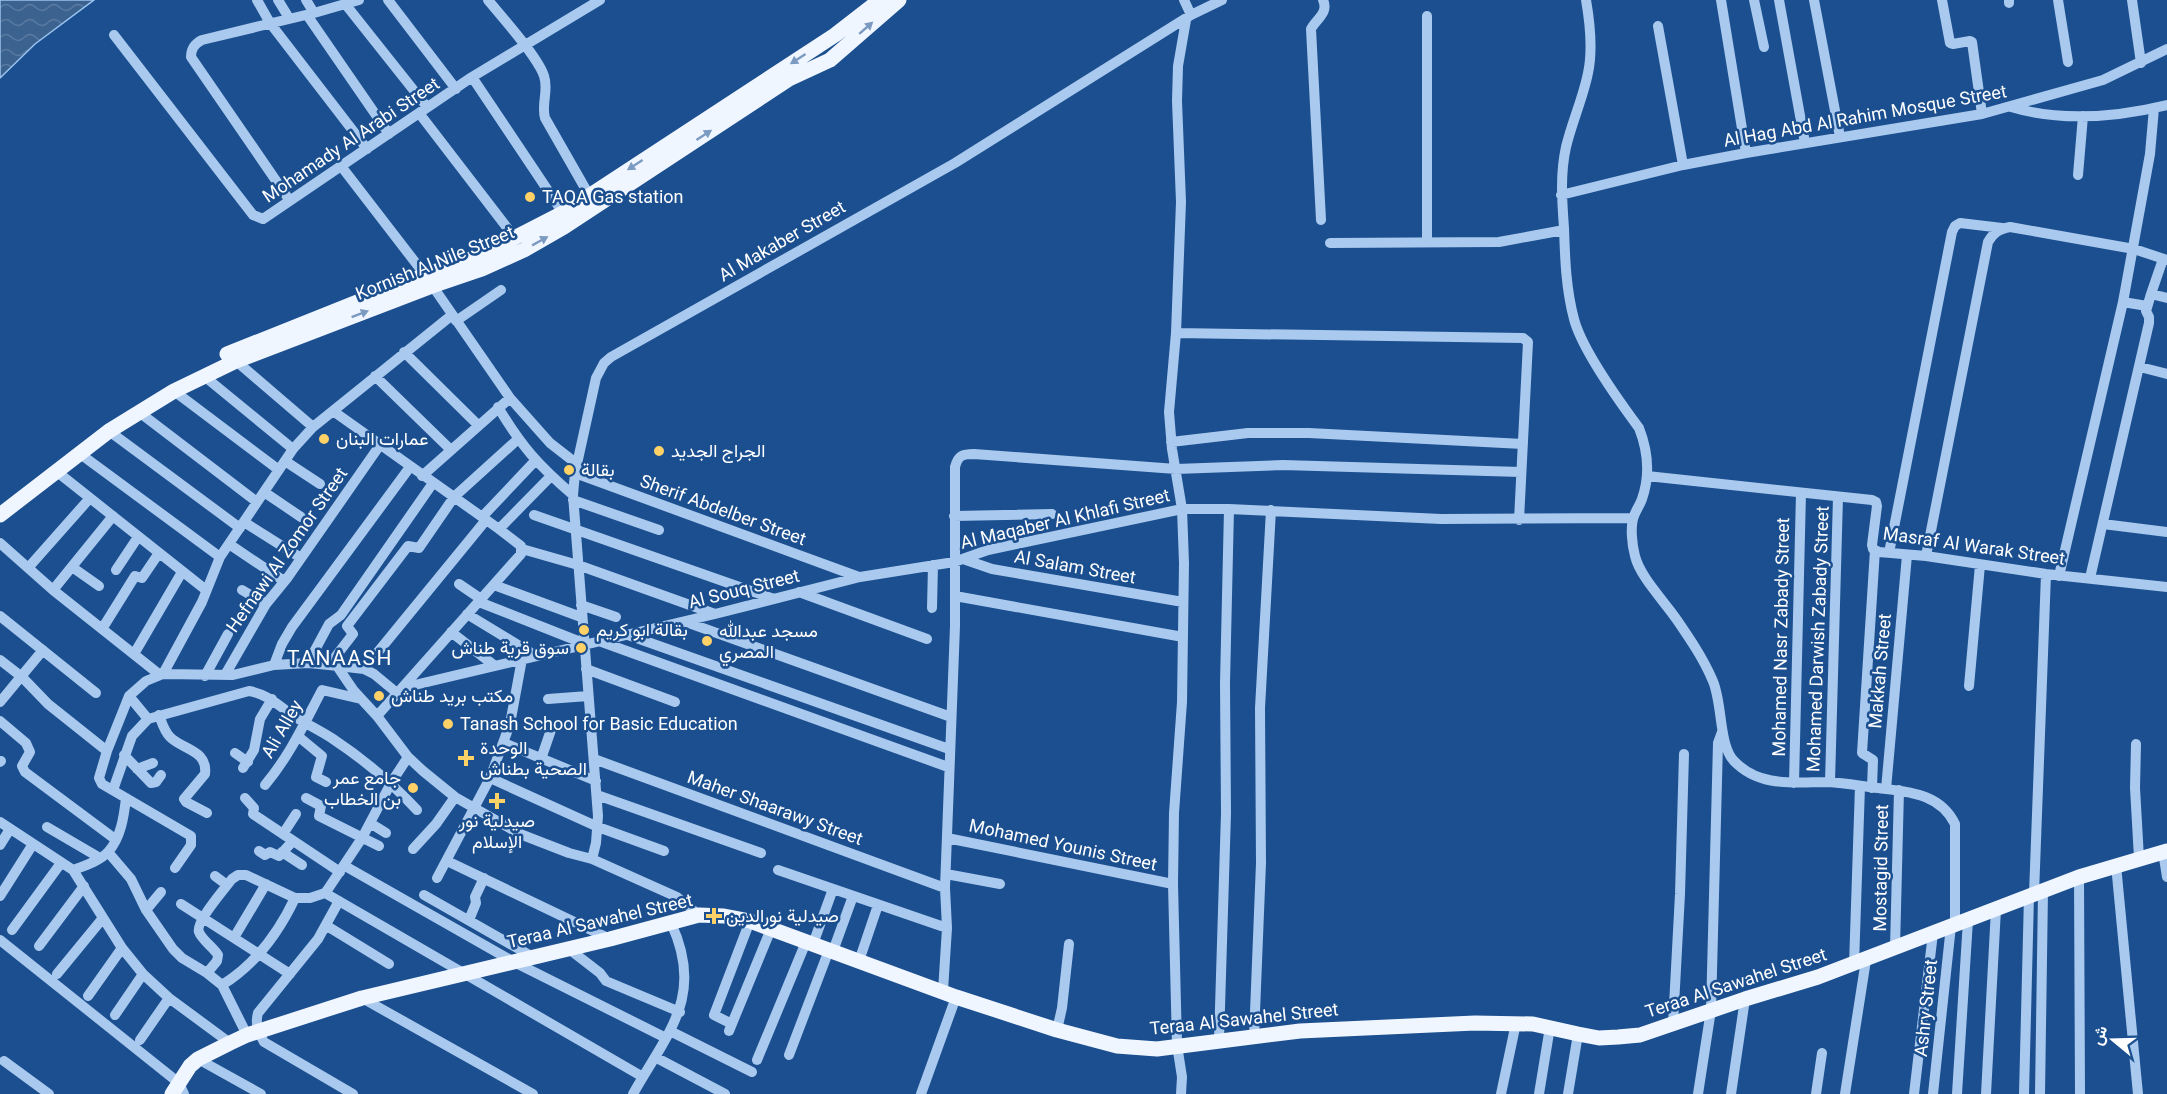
<svg xmlns="http://www.w3.org/2000/svg" width="2167" height="1094" viewBox="0 0 2167 1094" font-family="Roboto,Vazirmatn,sans-serif">
<style>
.water{fill:url(#water-waves);stroke:#9cc4f0;stroke-width:1.5}
.lines{fill:none;stroke-linecap:round;stroke-linejoin:round}
.minor{stroke:#a9c9ee;stroke-width:10}
.major{stroke:#f0f6ff;stroke-width:15}
.oneway{fill:#7b9ac1}
.poi-dot{fill:#ffd166;stroke:#1b4f8f;stroke-width:2}
.labels{text-anchor:middle;stroke-width:5;stroke-linejoin:round;paint-order:stroke}
.street-label{font-size:18px;fill:#fff;stroke:#1b4f8f}
.poi-label{font-size:18px;fill:#fff;stroke:#1b4f8f;text-anchor:start}
.quarter-label{font-size:21px;letter-spacing:1.5px;fill:#fff;stroke:#1b4f8f}
</style>
<defs>
<pattern id="water-waves" width="16" height="10" patternUnits="userSpaceOnUse" patternTransform="scale(1.5)"><rect width="16" height="10" fill="#3c6290"/><path d="M0 5q4-4 8 0t8 0" fill="none" stroke="#597aa1"/></pattern>
</defs>
<rect width="100%" height="100%" fill="#1b4f8f"/>
<path class="water" d="M 0,0 L 94,0 L 35,44 L 0,78 Z"/>
<g class="lines">
<path class="minor" d="M 257,0 L 270,23 L 367,149
M 278,0 L 289,18
M 306,0 L 314,13
M 388,0 L 456,89
M 488,0 C 502,17 538,57 544,76 C 549,90 541,104 545,118 L 589,195
M 1184,0 L 1191,15
M 1586,0 C 1590,23 1593,50 1588,73 C 1583,98 1572,122 1566,147 C 1560,174 1562,201 1564,228 C 1565,259 1566,289 1574,319 C 1582,350 1619,401 1639,428 C 1648,451 1650,476 1642,499 C 1640,505 1636,510 1634,516 C 1630,526 1632,545 1635,556 C 1640,577 1665,602 1677,620 C 1690,639 1703,658 1712,679 C 1723,701 1718,744 1734,761 C 1760,788 1795,782 1828,782 C 1845,783 1861,786 1878,788 C 1908,792 1940,793 1955,824 L 1955,925
M 1721,0 L 1746,153
M 1754,0 L 1764,47
M 1779,0 L 1805,143
M 1814,0 L 1840,137
M 1942,0 L 1950,43 L 1953,44 L 1970,41 L 1972,42 L 1982,114
M 2009,0 L 2009,3
M 2058,0 L 2068,62
M 2132,0 L 2141,63
M 346,5 L 427,107
M 307,15 L 389,134
M 1658,26 L 1683,165
M 114,35 L 253,215 L 263,219 L 472,77 L 600,0
M 472,77 L 563,213
M 2011,107 C 2061,122 2117,117 2167,105
M 419,113 L 515,238
M 341,166 L 425,275 L 510,398 L 550,443 L 577,464
M 2078,175 L 2083,116
M 1561,195 L 1683,165 L 1746,153 L 1982,114 L 2103,80 L 2167,49
M 290,201 L 191,57 C 191,49 194,44 202,40 L 314,13 L 359,0
M 1321,220 L 1311,29 C 1316,19 1329,13 1323,0
M 1427,242 L 1427,16
M 1330,243 L 1499,242 L 1564,230
M 2151,294 L 2163,259
M 2123,302 L 2147,306
M 456,321 L 501,290
M 1176,333 L 1523,338 L 1528,342 L 1519,520
M 404,352 L 478,425
M 236,361 L 313,427
M 2140,367 L 2167,374
M 204,376 L 293,449
M 375,376 L 451,450
M 174,391 L 279,470
M 498,407 C 522,447 538,465 573,495
M 333,411 L 499,529 L 521,546 L 521,554 L 377,716
M 139,412 L 257,502
M 109,431 L 240,528
M 1171,442 L 1248,433 L 1309,433 L 1523,444
M 79,453 L 220,557
M 285,461 L 320,484
M 56,471 L 206,590
M 575,473 L 859,577
M 422,476 L 510,398
M 1647,476 L 1872,500 L 1876,502 L 1877,506 L 1872,545 L 1873,549 L 1879,552 L 1926,556 L 2046,574 L 2167,587
M 264,492 L 301,517
M 573,500 L 659,530
M 534,515 L 774,599
M 954,516 L 1052,514
M 482,517 L 535,461
M 244,522 L 301,558
M 2103,524 L 2167,532
M 499,529 L 551,476
M 0,543 L 53,590 L 160,675
M 229,544 L 284,581
M 522,549 L 578,565 L 715,614
M 1889,553 L 1952,232 L 1955,226 L 1960,223 L 2002,228
M 1926,556 L 1988,242 C 1993,233 1999,229 2010,227 L 2134,249 L 2167,260
M 963,559 L 992,569 L 1183,602
M 72,567 L 99,586
M 28,568 L 90,498
M 116,570 L 138,537
M 2059,576 L 2123,302 L 2150,154 L 2154,108
M 2090,578 L 2149,323 L 2149,317 L 2146,311 L 2151,294 L 2167,298
M 459,584 L 481,599
M 494,585 L 581,617
M 53,590 L 113,516
M 242,590 L 266,604
M 799,592 L 927,639
M 955,596 L 1183,637
M 479,602 L 583,643
M 581,605 L 616,617
M 932,608 L 933,565
M 467,614 L 536,656
M 0,616 L 96,693
M 686,622 L 951,717
M 102,629 L 135,576 L 142,578 L 159,553
M 451,632 L 495,666
M 628,635 L 949,749
M 599,641 L 948,767
M 134,654 L 182,572
M 0,660 L 22,677 L 48,704 L 107,751
M 308,663 L 329,624 L 341,615 L 433,483
M 274,665 L 282,644 L 292,627 L 410,467
M 329,665 L 353,634 L 347,626 L 408,546 L 419,548 L 454,497 L 517,440
M 337,666 L 354,691 L 377,716 L 408,757 L 423,771 L 455,797 L 520,834 L 569,853 L 592,859 L 677,897 L 699,915
M 364,669 L 486,520
M 586,669 L 675,702
M 163,674 L 202,602 L 220,557 L 293,449 L 313,427 L 452,315
M 225,675 L 266,604 L 288,577 L 380,445
M 205,676 L 228,634
M 1969,686 L 1980,565
M 402,688 L 715,614 L 860,577 L 954,562 L 988,550 L 1182,509 L 1229,509 L 1441,519 L 1633,518
M 129,696 L 148,719
M 548,699 L 588,696
M 0,702 L 43,650
M 159,715 C 162,723 164,731 170,737 C 183,750 208,750 205,774 L 184,799 L 186,802 L 207,813
M 0,721 L 26,743 L 30,752 L 22,766 L 25,772 L 115,839
M 299,737 L 322,756 L 316,777 L 326,782
M 504,743 L 596,781
M 2136,744 L 2135,788 L 2139,858
M 235,753 L 248,762
M 124,755 L 151,783 L 156,782 L 161,775
M 541,759 L 552,727
M 594,759 L 945,888
M 0,762 L 1,761
M 243,768 L 254,750 L 260,719 L 272,699
M 137,769 L 153,763
M 490,778 L 598,827 L 664,851
M 1830,782 L 1838,497
M 1794,783 L 1801,493
M 265,785 C 290,755 304,724 322,690 L 361,699
M 1872,788 L 1873,760 L 1862,753 L 1875,550
M 1886,789 L 1907,555
M 113,790 L 132,736 L 148,719 L 249,691 C 268,694 281,708 297,718 C 308,725 321,731 333,739 C 363,759 392,783 417,810
M 597,795 L 761,853
M 245,798 L 254,808 L 253,814 L 340,872
M 306,798 L 321,806 L 319,816 L 379,846
M 0,822 L 73,870 L 122,948 L 143,974 L 169,998 L 230,1043
M 370,823 L 386,833
M 47,827 L 100,858
M 283,834 L 296,814
M 947,838 L 1173,884
M 0,845 L 10,829
M 413,849 L 436,824 L 455,797
M 259,851 L 265,855 L 270,852 L 279,856 L 293,841
M 108,852 L 131,879 L 146,910 L 173,949 L 182,958 L 207,973 L 222,985 L 247,1035
M 282,852 L 302,865
M 2163,852 L 2167,877
M 592,859 L 596,843 L 598,816 L 573,495 L 575,473 L 596,378 L 604,363 L 611,357 L 955,163 L 1191,15 L 1222,0
M 447,861 L 610,939
M 2116,865 L 2138,1094
M 345,866 L 514,962 L 666,1038
M 175,868 L 191,845 L 191,836 L 102,784 L 99,778 L 107,751 L 129,696 L 146,681 L 163,674 L 233,675 L 274,665 L 308,663 L 329,665 L 364,669 L 374,674 L 397,693
M 73,870 C 84,866 100,861 108,852 C 121,838 124,816 126,798
M 778,870 L 947,928
M 946,874 L 1000,884
M 215,876 L 227,885
M 2079,877 L 2080,1094
M 437,878 L 490,778 L 510,724 L 522,659
M 325,893 L 643,1077
M 2034,894 L 2046,574
M 424,895 L 533,957
M 0,896 L 33,844
M 339,901 L 318,939 L 258,1013 C 255,1024 258,1032 264,1042 L 353,1094
M 181,904 L 290,974
M 146,910 L 161,892
M 469,920 L 476,903 L 475,897 L 484,878
M 327,926 L 389,964
M 12,930 L 61,863
M 235,936 L 266,884
M 0,940 L 179,1083 L 184,1094
M 813,944 L 833,889
M 39,946 L 84,886
M 1895,948 L 1899,790
M 569,949 L 600,973 L 606,981 L 680,1012
M 833,951 L 853,896
M 859,961 L 878,905
M 1854,965 L 1860,786
M 207,973 L 217,961 L 218,955 C 213,947 202,940 199,932 C 195,923 225,888 232,879 L 238,875 L 246,875 L 295,898 L 310,898 L 325,893 L 328,889 L 362,838 L 391,783 L 408,757
M 57,974 L 103,918
M 222,985 C 256,964 278,934 295,898
M 943,991 L 947,928 L 945,888 L 955,626 L 955,467 C 958,455 963,454 974,454 L 1176,469 L 1283,465 L 1521,472
M 88,996 L 122,948
M 362,998 L 533,1094
M 115,1015 L 143,974
M 732,1024 L 714,1015 L 750,921
M 1673,1024 L 1680,894 L 1684,754
M 1057,1030 L 1062,1008 L 1069,944
M 670,1031 L 752,1072
M 729,1031 L 771,929
M 1254,1037 L 1261,863 L 1260,708 L 1271,510
M 140,1040 L 169,998
M 1219,1040 L 1226,813 L 1225,683 L 1229,509
M 789,1055 L 829,950
M 655,1057 L 725,1094
M 198,1059 L 261,1094
M 757,1060 L 806,942
M 4,1061 L 49,1094
M 633,1094 C 668,1032 705,996 671,923
M 921,1094 L 956,997
M 1181,1094 L 1182,1077 L 1177,1045 L 1173,884 L 1174,813 L 1182,702 L 1184,563 L 1182,509 L 1172,449 L 1169,412 L 1176,333 L 1181,202 L 1177,101 L 1178,66 L 1186,20
M 1501,1094 L 1516,1023
M 1539,1094 L 1550,1027
M 1568,1094 L 1578,1034
M 1698,1094 L 1711,1010 L 1718,743 L 1722,732
M 1731,1094 L 1745,999
M 1816,1094 L 1822,1053
M 1845,1094 L 1866,960
M 1914,1094 L 1933,933
M 1933,1094 L 1951,926
M 1957,1094 L 1968,920
M 1986,1094 L 1996,909
M 2024,1094 L 2029,896
M 2040,1094 L 2043,891"/>
<path class="major" d="M 227,354 L 425,275 L 481,255 L 563,213 L 835,35 L 880,0
M 0,515 L 109,431 L 174,391 L 236,361 L 432,286 L 482,269 L 524,250 L 564,227 L 789,79 L 830,60 L 899,0
M 172,1094 L 190,1066 L 198,1059 L 230,1043 L 247,1035 L 362,998 L 610,939 L 699,915 L 724,916 L 750,921 L 956,997 L 1057,1030 L 1117,1046 L 1157,1049 L 1300,1031 L 1475,1023 L 1533,1024 L 1578,1034 L 1599,1038 L 1618,1037 L 1640,1035 L 1745,999 L 1818,977 L 2079,877 L 2167,851"/>
</g>
<defs><path id="oneway-solid" d="M-6-.8H1V-3.2L6.5 0L1 3.2V.8H-6Z" transform="scale(1.5)"/></defs>
<g class="oneway">
<use href="#oneway-solid" transform="translate(866 28) rotate(-41)"/>
<use href="#oneway-solid" transform="translate(798 59) rotate(147)"/>
<use href="#oneway-solid" transform="translate(704 135) rotate(-33)"/>
<use href="#oneway-solid" transform="translate(635 165) rotate(147)"/>
<use href="#oneway-solid" transform="translate(540 241) rotate(-29)"/>
<use href="#oneway-solid" transform="translate(360 314) rotate(-21)"/>
</g>
<g class="poi-dot">
<circle cx="530" cy="197" r="6"/>
<circle cx="324" cy="439" r="6"/>
<circle cx="659" cy="451" r="6"/>
<circle cx="569" cy="470" r="6"/>
<circle cx="584" cy="630" r="6"/>
<circle cx="707" cy="641" r="6"/>
<circle cx="581" cy="648" r="6"/>
<circle cx="379" cy="696" r="6"/>
<circle cx="448" cy="724" r="6"/>
<path d="M463 749h6v6h6v6h-6v6h-6v-6h-6v-6h6z"/>
<circle cx="413" cy="788" r="6"/>
<path d="M494 792h6v6h6v6h-6v6h-6v-6h-6v-6h6z"/>
<path d="M711 907h6v6h6v6h-6v6h-6v-6h-6v-6h6z"/>
</g>
<g class="labels">
<g class="street-label">
<text transform="translate(1865 116) rotate(-10)" y="6">Al Hag Abd Al Rahim Mosque Street</text>
<text transform="translate(351 140) rotate(-34)" y="6">Mohamady Al Arabi Street</text>
<text transform="translate(782 241) rotate(-30)" y="6">Al Makaber Street</text>
<text transform="translate(435 263) rotate(-22)" y="6">Kornish Al Nile Street</text>
<text transform="translate(723 510) rotate(20)" y="6">Sherif Abdelber Street</text>
<text transform="translate(1065 519) rotate(-13)" y="6">Al Maqaber Al Khlafi Street</text>
<text transform="translate(1974 546) rotate(8)" y="6">Masraf Al Warak Street</text>
<text transform="translate(287 550) rotate(-55)" y="6">Hefnawi Al Zomor Street</text>
<text transform="translate(1075 567) rotate(10)" y="6">Al Salam Street</text>
<text transform="translate(744 589) rotate(-14)" y="6">Al Souq Street</text>
<text transform="translate(1781 637) rotate(-89)" y="6">Mohamed Nasr Zabady Street</text>
<text transform="translate(1818 639) rotate(-88)" y="6">Mohamed Darwish Zabady Street</text>
<text transform="translate(1880 671) rotate(-85)" y="6">Makkah Street</text>
<text transform="translate(282 729) rotate(-60)" y="6">Ali Alley</text>
<text transform="translate(775 808) rotate(20)" y="6">Maher Shaarawy Street</text>
<text transform="translate(1063 845) rotate(12)" y="6">Mohamed Younis Street</text>
<text transform="translate(1881 868) rotate(-89)" y="6">Mostagid Street</text>
<text transform="translate(600 921) rotate(-13)" y="6">Teraa Al Sawahel Street</text>
<text transform="translate(1736 983) rotate(-18)" y="6">Teraa Al Sawahel Street</text>
<text transform="translate(1926 1008) rotate(-84)" y="6">Ashry Street</text>
<text transform="translate(1244 1019) rotate(-6)" y="6">Teraa Al Sawahel Street</text>
</g>
<g class="poi-label">
<text x="542" y="203">TAQA Gas station</text>
<text x="336" y="445">عمارات البنان</text>
<text x="671" y="457">الجراج الجديد</text>
<text x="581" y="476">بقالة</text>
<text x="596" y="636">بقالة ابو كريم</text>
<text x="719" y="637">مسجد عبدالله<tspan x="719" dy="21">المصري</tspan></text>
<text x="569" y="654" text-anchor="end">سوق قرية طناش</text>
<text x="391" y="702">مكتب بريد طناش</text>
<text x="460" y="730">Tanash School for Basic Education</text>
<text x="480" y="754">الوحدة<tspan x="480" dy="21">الصحية بطناش</tspan></text>
<text x="401" y="784" text-anchor="end">جامع عمر<tspan x="401" dy="21">بن الخطاب</tspan></text>
<text x="497" y="827" text-anchor="middle">صيدلية نور<tspan x="497" dy="21">الإسلام</tspan></text>
<text x="726" y="922">صيدلية نورالدين</text>
</g>
<g class="quarter-label">
<text x="340" y="665">TANAASH</text>
</g>
</g>
<g transform="translate(2113 1040) rotate(289)" stroke="#1b4f8f" stroke-width="4.5" paint-order="stroke">
<path d="M0-4.5L10 22L0 15L-10 22Z" fill="#ffffff"/>
<text y="-9" font-size="16" font-weight="bold" text-anchor="middle" fill="#ffffff">ش</text>
</g>
</svg>
